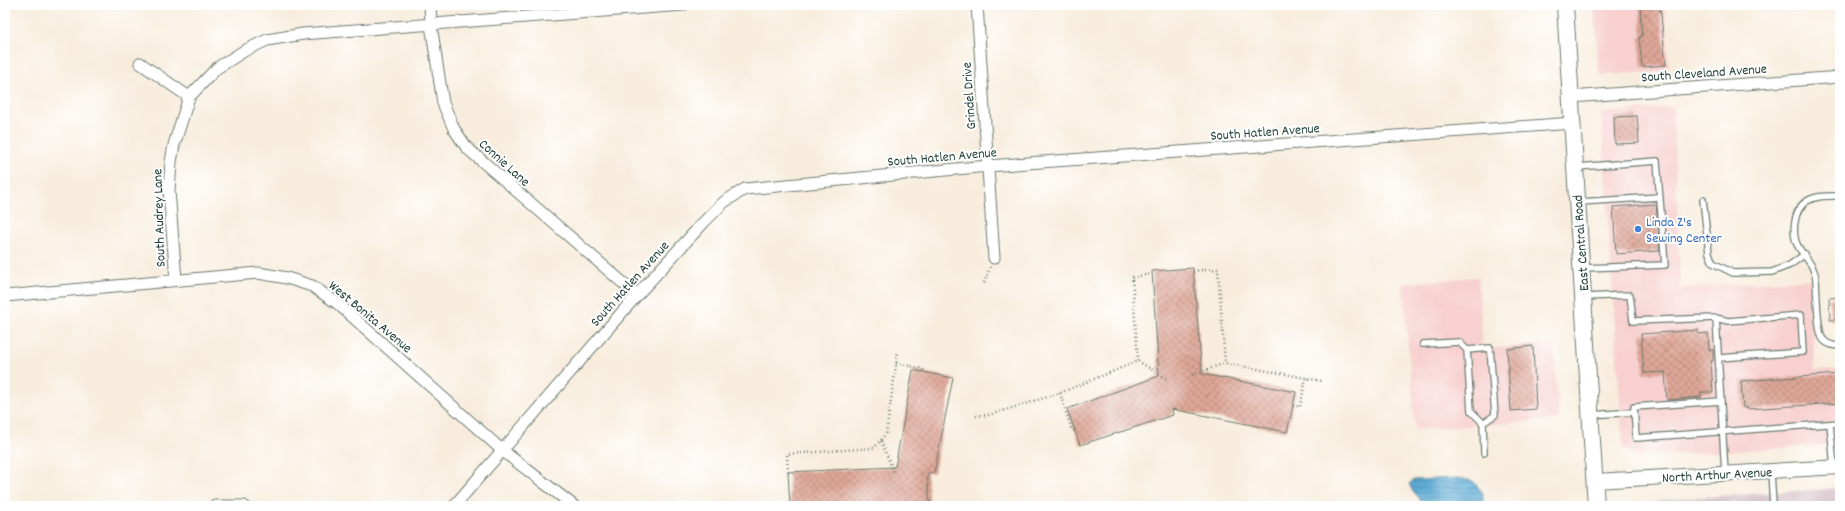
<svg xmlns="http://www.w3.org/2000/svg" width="1845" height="511" viewBox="0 0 1845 511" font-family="Dekko,sans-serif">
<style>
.built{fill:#f7d0cf}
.industrial{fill:#d2bec5}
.water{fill:url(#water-rules);stroke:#3e7485}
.building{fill:url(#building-cross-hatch)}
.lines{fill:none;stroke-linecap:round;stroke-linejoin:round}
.service-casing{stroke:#6b7b6f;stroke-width:8}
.minor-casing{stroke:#6b7b6f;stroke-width:13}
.tertiary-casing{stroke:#6b7b6f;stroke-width:16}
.secondary-casing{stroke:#6b7b6f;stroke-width:18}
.path{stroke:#6b7b6f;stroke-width:2.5;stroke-dasharray:1 3;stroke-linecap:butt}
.service{stroke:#fff;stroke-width:5.5}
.minor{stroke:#fff;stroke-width:11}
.tertiary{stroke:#fff;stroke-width:14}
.secondary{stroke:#fff;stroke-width:16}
.shop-dot{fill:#3f7fe0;stroke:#fff;stroke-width:1.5}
.labels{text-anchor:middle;stroke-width:4;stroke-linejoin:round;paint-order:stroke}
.street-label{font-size:14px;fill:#1f3d34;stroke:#fff}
.shop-label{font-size:14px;fill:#366cbe;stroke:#fff;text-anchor:start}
</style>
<defs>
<pattern id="water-rules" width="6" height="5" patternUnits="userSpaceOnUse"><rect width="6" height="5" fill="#5cabd6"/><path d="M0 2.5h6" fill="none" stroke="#4b8cae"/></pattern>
<pattern id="building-cross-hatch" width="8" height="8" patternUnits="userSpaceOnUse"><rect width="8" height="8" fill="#e0a798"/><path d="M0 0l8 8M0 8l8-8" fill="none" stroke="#b5897d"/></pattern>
</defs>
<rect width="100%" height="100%" fill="#fff"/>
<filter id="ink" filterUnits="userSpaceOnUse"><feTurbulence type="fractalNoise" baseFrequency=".025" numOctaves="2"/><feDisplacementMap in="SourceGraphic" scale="8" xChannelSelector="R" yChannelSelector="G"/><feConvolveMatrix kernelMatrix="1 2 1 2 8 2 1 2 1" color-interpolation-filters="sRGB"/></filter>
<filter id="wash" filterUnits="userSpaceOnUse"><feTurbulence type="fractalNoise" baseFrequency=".012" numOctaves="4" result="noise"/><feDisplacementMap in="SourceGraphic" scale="16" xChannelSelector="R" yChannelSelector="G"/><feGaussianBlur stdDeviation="0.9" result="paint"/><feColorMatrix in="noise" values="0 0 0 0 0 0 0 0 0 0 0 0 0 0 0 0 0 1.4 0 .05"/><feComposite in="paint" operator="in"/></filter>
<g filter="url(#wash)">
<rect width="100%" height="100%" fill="#f8eddd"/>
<path class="built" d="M 1594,5 L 1665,5 L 1669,71 L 1599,75 Z
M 1673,107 L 1680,288 L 1811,279 L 1815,370 L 1840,369 L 1840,444 L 1638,457 L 1623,448 L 1601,113 Z
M 1478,277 L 1483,349 L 1553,343 L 1559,419 L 1415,430 L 1403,283 Z"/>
<path class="industrial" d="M 1840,488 L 1840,506 L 1646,506 L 1661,500 Z"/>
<path class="water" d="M 1458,478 L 1473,481 L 1483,493 L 1483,506 L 1427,506 L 1413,492 L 1409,484 L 1414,480 Z"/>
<g id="blocks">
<path class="building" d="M 1640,5 L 1660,5 L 1666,65 L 1642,67 L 1639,37 L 1642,37 Z
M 1637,116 L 1639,143 L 1615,144 L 1614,117 Z
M 1656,204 L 1660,251 L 1616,254 L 1613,207 Z
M 1193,268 L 1202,374 L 1296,392 L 1287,432 L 1172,409 L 1173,415 L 1080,445 L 1067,409 L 1159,376 L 1152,271 Z
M 1840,297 L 1840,319 L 1830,320 L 1829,298 Z
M 1698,330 L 1698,334 L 1708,333 L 1709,350 L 1713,350 L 1713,361 L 1711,361 L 1713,392 L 1701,392 L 1701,397 L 1667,400 L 1665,372 L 1644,373 L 1641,334 Z
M 1533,346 L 1536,409 L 1511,411 L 1507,349 Z
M 913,370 L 953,378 L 934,473 L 927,473 L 930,506 L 790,506 L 788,472 L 895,467 Z
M 1840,374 L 1840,403 L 1747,409 L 1747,407 L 1743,408 L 1741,381 Z"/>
</g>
</g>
<g filter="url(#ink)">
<use href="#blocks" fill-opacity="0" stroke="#6b7b6f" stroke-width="1"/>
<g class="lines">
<g class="service-casing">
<path id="service" d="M 1577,167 L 1657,161 L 1665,265 L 1583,268
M 1840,196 C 1829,196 1817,195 1807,201 C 1793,209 1791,236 1799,248 C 1806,259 1815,266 1816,280 C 1817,293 1817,323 1821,335 C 1823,343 1832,346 1840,346
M 1703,200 L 1709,253 L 1713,263 L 1733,273 L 1772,272 L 1790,265 L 1805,254
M 1579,202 L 1660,197
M 1585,297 L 1630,295 L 1633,321 L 1716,318 L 1728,321 L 1801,315 L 1803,352 L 1719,358
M 1716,318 L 1725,473
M 1423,344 L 1459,342 L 1467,350
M 1721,401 L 1634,407 L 1636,438 L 1840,423
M 1591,415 L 1634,412
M 1483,423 L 1471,411 L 1467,350 L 1490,348 L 1495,415 L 1483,423 L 1484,453
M 1830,424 L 1834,467
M 1771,472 L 1773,506"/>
</g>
<g class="minor-casing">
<path id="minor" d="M 430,5 L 431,25 L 443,103 L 454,129 L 467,148 L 637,295
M 977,5 L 994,258
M 140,63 L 189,97
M 1571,97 L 1840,77
M 176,280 L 169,190 L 171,162 L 174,145 L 189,97 L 217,68 L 244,51 L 267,40 L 303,34 L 683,5
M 5,296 L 258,273 L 287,278 L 312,286 L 337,303 L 503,451 L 574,506
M 215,506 L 244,506
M 454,506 L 637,295 L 704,222 L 724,202 L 745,189 L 988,166 L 1572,123"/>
</g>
<g class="tertiary-casing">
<path id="tertiary" d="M 1595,481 L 1840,467"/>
</g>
<g class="secondary-casing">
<path id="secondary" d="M 1565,5 L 1596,506"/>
</g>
<path class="path" d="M 1193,271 L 1218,269 L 1225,363
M 984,283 L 990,267
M 1138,361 L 1167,379
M 896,363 L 923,369 L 924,372
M 1192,375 L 1225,363 L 1322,381
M 1060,393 L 1071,428 L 1075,431
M 1293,405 L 1300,407 L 1306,378
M 976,416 L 989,415 L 1060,393 L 1138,361 L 1132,277 L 1152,274
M 881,441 L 894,473
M 788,472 L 787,454 L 874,448 L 886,434 L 898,352"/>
<use href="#service" class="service"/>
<use href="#minor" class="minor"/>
<use href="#tertiary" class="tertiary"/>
<use href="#secondary" class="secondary"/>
</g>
</g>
<circle class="shop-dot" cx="1638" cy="229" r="4"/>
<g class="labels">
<g class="street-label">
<text transform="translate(1704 72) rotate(-4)" y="5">South Cleveland Avenue</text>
<text transform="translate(968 96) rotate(-94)" y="5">Grindel Drive</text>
<text transform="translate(1265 131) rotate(-4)" y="5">South Hatlen Avenue</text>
<text transform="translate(942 156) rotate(-5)" y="5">South Hatlen Avenue</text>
<text transform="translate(505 162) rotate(42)" y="5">Connie Lane</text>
<text transform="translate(158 218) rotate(-92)" y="5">South Audrey Lane</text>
<text transform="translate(1580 243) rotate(-94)" y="5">East Central Road</text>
<text transform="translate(629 283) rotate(-48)" y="5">South Hatlen Avenue</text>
<text transform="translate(371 316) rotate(40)" y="5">West Bonita Avenue</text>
<text transform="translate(1717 474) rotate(-3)" y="5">North Arthur Avenue</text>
</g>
<g class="shop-label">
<text x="1646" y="226">Linda Z's<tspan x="1646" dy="16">Sewing Center</tspan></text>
</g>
</g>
<rect width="1845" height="511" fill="none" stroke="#fff" stroke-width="20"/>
</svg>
